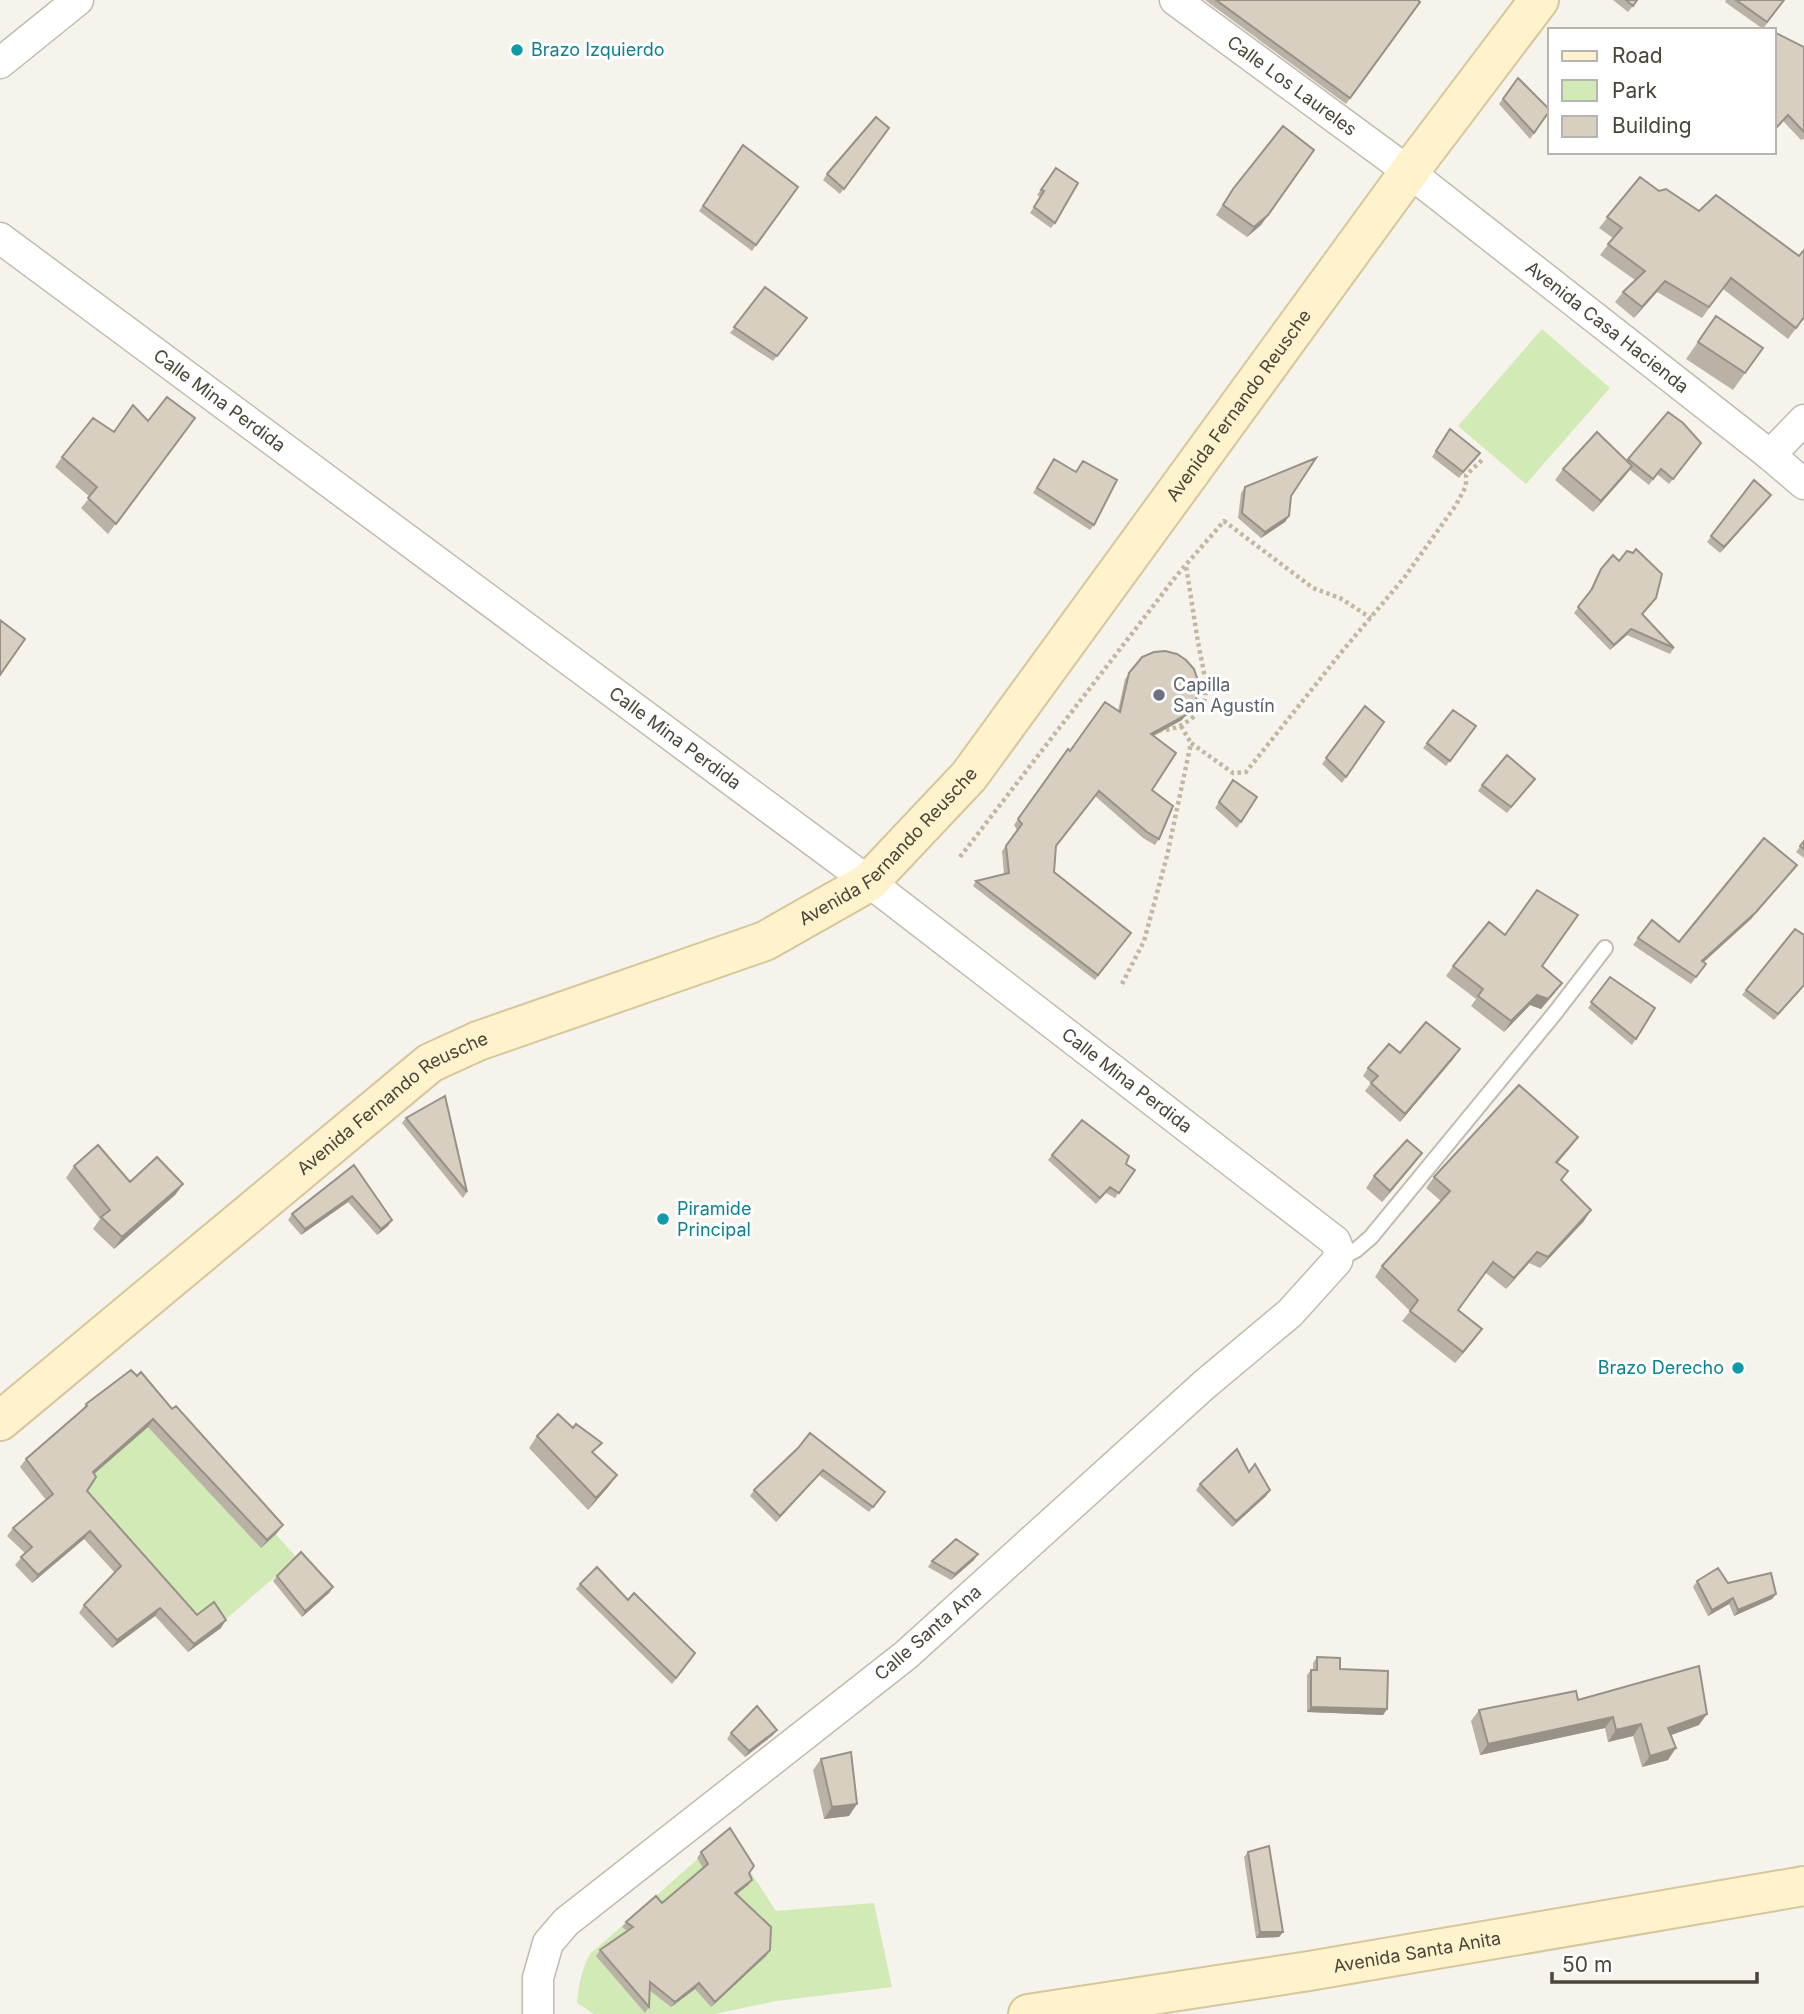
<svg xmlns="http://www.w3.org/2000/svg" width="1804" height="2014" viewBox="0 0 1804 2014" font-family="Inter,sans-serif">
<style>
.green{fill:#d2eab5}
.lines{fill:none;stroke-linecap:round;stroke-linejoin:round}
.lane-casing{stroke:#c2bbae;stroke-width:18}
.street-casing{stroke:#c2bbae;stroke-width:33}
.secondary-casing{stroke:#d6c79b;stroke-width:42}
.path{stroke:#c4b79f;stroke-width:4.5;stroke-dasharray:3.5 3.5;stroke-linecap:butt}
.lane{stroke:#fff;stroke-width:14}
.street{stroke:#fff;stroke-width:30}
.secondary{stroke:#fff3cd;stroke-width:38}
.wall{fill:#bab2a6}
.shaded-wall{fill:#979187}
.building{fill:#d8cfc1;stroke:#979187;stroke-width:2}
.culture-dot{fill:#0f9aa8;stroke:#fff;stroke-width:2.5}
.worship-dot{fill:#6b7280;stroke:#fff;stroke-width:2.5}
.labels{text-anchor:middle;stroke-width:6;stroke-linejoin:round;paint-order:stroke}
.culture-label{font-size:18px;fill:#0d838f;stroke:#fff;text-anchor:start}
.street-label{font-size:18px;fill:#4b4439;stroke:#fff}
.worship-label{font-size:18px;fill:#5b616d;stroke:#fff;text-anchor:start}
</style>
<rect width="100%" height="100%" fill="#f6f3ec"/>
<path class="green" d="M 1542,329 L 1610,388 L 1526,484 L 1458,426 Z
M 131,1372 L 297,1558 L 188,1652 L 20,1467 Z
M 726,1834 L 776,1911 L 874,1903 L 892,1987 L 776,2001 L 715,2014 L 594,2014 L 577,2003 C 579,1985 581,1970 590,1954 Z"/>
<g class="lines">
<g class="lane-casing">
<path id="lane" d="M 1338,1260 L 1356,1250 L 1371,1237 L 1555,1013 L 1605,948"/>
</g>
<g class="street-casing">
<g id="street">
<path id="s1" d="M 1175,0 L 1409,172 L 1770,455 L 1804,484"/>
<path d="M 0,63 L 78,0"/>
<path id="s2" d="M 0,238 L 869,882 L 1335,1241 L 1339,1251 L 1337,1261 L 1290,1313 L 1204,1385 L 906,1655 L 566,1922 L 548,1943 L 538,1978 L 538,2014"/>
<path d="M 1770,455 L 1804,420"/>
</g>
</g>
<g class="secondary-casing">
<g id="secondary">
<path id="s3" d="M 0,1421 L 430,1063 L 478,1041 L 765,941 L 869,882 L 969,776 L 1409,172 L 1539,0"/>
<path id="s4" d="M 1028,2014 L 1309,1971 L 1804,1886"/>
</g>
</g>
<path class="path" d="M 1181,726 L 1191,743
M 1159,730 C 1176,732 1203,716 1205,697 C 1207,680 1201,659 1198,642 C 1194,617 1190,591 1186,566
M 960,857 L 1177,575 L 1224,521 L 1313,588 L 1340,598 L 1371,618
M 1122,984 L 1144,941 L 1167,856 L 1191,743 L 1233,773 L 1246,772 L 1344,649 L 1404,578 L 1456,505 L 1466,486 L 1466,475 L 1482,460"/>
<use href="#lane" class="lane"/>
<use href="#street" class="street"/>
<use href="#secondary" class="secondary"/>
</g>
<path class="wall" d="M 1205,0 L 1418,0 L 1420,2 L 1346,104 Z
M 1613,0 L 1638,0 L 1628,12 Z
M 1726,0 L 1784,0 L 1763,29 L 1725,2 Z
M 1774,32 L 1804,47 L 1804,139 L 1801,140 L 1783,121 L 1774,132 Z
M 1518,78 L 1550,110 L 1530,139 L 1499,104 Z
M 889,128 L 840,194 L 823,180 L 827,174 Z
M 743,145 L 798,187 L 752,251 L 699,211 Z
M 1314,150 L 1261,225 L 1247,237 L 1216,215 L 1233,189 Z
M 1056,168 L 1055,223 L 1051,228 L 1030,213 L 1040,197 L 1037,195 Z
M 1640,177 L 1804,318 L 1788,339 L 1723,289 L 1702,318 L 1657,292 L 1634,318 L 1615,302 L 1623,292 L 1635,280 L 1600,255 L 1613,238 L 1599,228 Z
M 765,287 L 807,318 L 773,361 L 730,333 Z
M 1716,316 L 1763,348 L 1733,390 L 1686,359 Z
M 1668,412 L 1701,443 L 1669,484 L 1657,474 L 1649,485 L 1630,470 L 1624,477 L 1593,512 L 1555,480 L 1563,469 L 1627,460 Z
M 195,418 L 108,534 L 81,508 L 90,497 L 55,467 L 62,457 L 114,432 L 148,421 Z
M 1446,434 L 1480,453 L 1459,478 L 1432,457 Z
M 1050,465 L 1076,472 L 1094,525 L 1090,530 L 1033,493 Z
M 1754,480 L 1767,500 L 1720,553 L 1707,542 Z
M 1245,487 L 1291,496 L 1289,516 L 1285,522 L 1261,538 L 1238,518 L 1241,493 Z
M 1601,569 L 1652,604 L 1643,614 L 1674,648 L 1670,654 L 1627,635 L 1610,650 L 1574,613 L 1589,593 L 1597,575 Z
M 1142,657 L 1182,720 L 1154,736 L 1152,790 L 1159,839 L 1155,845 L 1143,838 L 1095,796 L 1056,846 L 1054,872 L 1131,933 L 1095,980 L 973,886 L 976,881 L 1004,874 L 1002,851 L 1017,830 L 1014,825 L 1068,749 L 1070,751 L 1118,711 L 1125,679 Z
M 1365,706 L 1384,722 L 1342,783 L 1322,764 Z
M 1476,726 L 1446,766 L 1423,748 L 1427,743 Z
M 1535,779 L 1507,813 L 1478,791 L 1482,785 Z
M 1233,780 L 1257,797 L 1237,828 L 1215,808 Z
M 1804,841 L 1804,858 L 1796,852 Z
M 1792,872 L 1751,919 L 1704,962 L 1706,964 L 1691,984 L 1633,945 L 1638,938 L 1679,942 Z
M 1804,935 L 1804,986 L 1774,1020 L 1742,995 L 1746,990 Z
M 1453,966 L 1542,966 L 1555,993 L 1541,1009 L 1530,1005 L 1504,1032 L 1471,1006 L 1476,999 L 1446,976 Z
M 1610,977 L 1655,1008 L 1632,1045 L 1588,1008 Z
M 1400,1053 L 1454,1058 L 1400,1122 L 1365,1091 L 1371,1083 L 1363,1076 L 1368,1068 Z
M 406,1118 L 467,1192 L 463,1198 L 402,1123 Z
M 1578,1137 L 1557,1163 L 1561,1180 L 1584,1221 L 1540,1268 L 1529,1263 L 1506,1289 L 1486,1273 L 1458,1310 L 1474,1340 L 1455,1363 L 1402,1321 L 1410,1311 L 1375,1277 L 1382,1266 L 1441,1201 L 1426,1188 L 1434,1177 Z
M 1052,1155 L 1135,1170 L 1115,1198 L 1106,1193 L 1096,1204 L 1048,1160 Z
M 1414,1164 L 1382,1202 L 1366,1188 L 1374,1176 Z
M 354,1165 L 388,1226 L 377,1235 L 348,1202 L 301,1235 L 288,1220 L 292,1214 Z
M 74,1166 L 130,1182 L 183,1184 L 175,1195 L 114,1249 L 93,1229 L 100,1219 L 66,1178 Z
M 131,1370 L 277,1533 L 261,1548 L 148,1427 L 94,1474 L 87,1491 L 197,1615 L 221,1628 L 188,1652 L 155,1616 L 112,1648 L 79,1613 L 84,1605 L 115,1573 L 84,1539 L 32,1583 L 15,1565 L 25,1553 L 7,1536 L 13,1528 L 46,1500 L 20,1467 L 26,1459 L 81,1412 L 86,1404 Z
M 537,1436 L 594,1454 L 609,1486 L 588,1510 L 529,1448 Z
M 798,1448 L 885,1492 L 869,1512 L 819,1475 L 776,1522 L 750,1496 L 754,1490 Z
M 1249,1472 L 1270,1490 L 1266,1496 L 1232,1527 L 1196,1490 L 1200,1484 Z
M 974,1560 L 951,1580 L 928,1567 L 932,1561 Z
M 277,1576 L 333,1587 L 329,1593 L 302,1617 L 273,1581 Z
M 1697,1581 L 1728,1583 L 1776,1594 L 1772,1599 L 1734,1616 L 1729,1604 L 1708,1616 L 1693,1587 Z
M 580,1584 L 628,1600 L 695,1653 L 672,1684 L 576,1589 Z
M 1317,1657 L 1340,1669 L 1387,1709 L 1383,1715 L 1307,1712 L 1307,1675 L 1311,1670 L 1313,1670 L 1313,1663 Z
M 1578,1700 L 1699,1725 L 1671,1735 L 1668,1760 L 1642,1767 L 1633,1736 L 1608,1742 L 1605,1728 L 1480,1755 L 1471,1721 L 1479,1710 Z
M 731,1733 L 773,1735 L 745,1757 L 727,1739 Z
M 821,1759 L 849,1816 L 824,1819 L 813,1770 Z
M 701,1852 L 749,1873 L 748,1885 L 736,1894 L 770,1950 L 766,1956 L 711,2007 L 695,1989 L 671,2007 L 649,1990 L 649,2007 L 645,2013 L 596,1956 L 600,1950 L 627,1931 L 622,1927 L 626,1922 L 662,1903 L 703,1868 L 697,1858 Z
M 1248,1852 L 1283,1932 L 1279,1937 L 1256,1938 L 1244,1857 Z"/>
<path class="shaded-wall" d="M 1268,215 L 1261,225 L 1247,237 L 1254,227 Z
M 1665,281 L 1657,292 L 1634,318 L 1642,307 Z
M 1632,466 L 1624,477 L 1593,512 L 1601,501 Z
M 1771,495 L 1767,500 L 1720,553 L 1724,547 Z
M 1289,516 L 1285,522 L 1261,538 L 1265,532 Z
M 1631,629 L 1627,635 L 1610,650 L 1614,645 Z
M 1194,705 L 1182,720 L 1147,739 L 1151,734 Z
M 1797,865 L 1751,919 L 1697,968 L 1702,961 Z
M 1562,983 L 1541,1009 L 1530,1005 L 1504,1032 L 1511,1021 L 1537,995 Z
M 1460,1049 L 1454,1058 L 1400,1122 L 1405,1114 Z
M 1578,1137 L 1570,1148 L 1549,1173 L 1556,1162 Z
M 1422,1153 L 1414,1164 L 1382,1202 L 1390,1191 Z
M 183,1184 L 175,1195 L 114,1249 L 122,1237 Z
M 352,1196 L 348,1202 L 301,1235 L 305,1229 Z
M 1591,1210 L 1584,1221 L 1540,1268 L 1548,1257 Z
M 392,1220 L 388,1226 L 377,1235 L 381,1229 Z
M 1537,1252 L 1529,1263 L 1506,1289 L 1514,1278 Z
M 1482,1329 L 1474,1340 L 1455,1363 L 1463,1352 Z
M 153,1419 L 148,1427 L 87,1480 L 93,1472 Z
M 823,1470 L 819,1475 L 776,1522 L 780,1516 Z
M 617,1475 L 609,1486 L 588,1510 L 596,1498 Z
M 1270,1490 L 1266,1496 L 1232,1527 L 1236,1521 Z
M 283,1525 L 277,1533 L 261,1548 L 267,1540 Z
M 90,1531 L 84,1539 L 32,1583 L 38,1575 Z
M 978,1554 L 974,1560 L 951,1580 L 955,1574 Z
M 333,1587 L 329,1593 L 302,1617 L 305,1611 Z
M 1776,1594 L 1772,1599 L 1734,1616 L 1738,1610 Z
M 1733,1598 L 1729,1604 L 1708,1616 L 1712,1610 Z
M 160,1608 L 155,1616 L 112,1648 L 117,1640 Z
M 226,1620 L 221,1628 L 188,1652 L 194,1644 Z
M 1311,1707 L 1387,1709 L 1383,1715 L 1307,1712 Z
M 1707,1714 L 1699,1725 L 1660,1739 L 1668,1728 Z
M 1613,1717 L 1605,1728 L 1480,1755 L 1488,1744 Z
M 1641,1724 L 1633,1736 L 1608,1742 L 1616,1730 Z
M 777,1730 L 773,1735 L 745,1757 L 749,1751 Z
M 1676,1748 L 1668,1760 L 1642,1767 L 1650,1756 Z
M 857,1804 L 849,1816 L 824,1819 L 832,1807 Z
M 752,1880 L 748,1885 L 731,1899 L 735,1893 Z
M 1260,1932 L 1283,1932 L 1279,1937 L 1256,1938 Z
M 770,1950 L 766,1956 L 711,2007 L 715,2002 Z
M 699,1983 L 695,1989 L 671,2007 L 675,2002 Z"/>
<path class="building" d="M 1216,0 L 1418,0 L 1420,2 L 1350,98 Z
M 1626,0 L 1637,0 L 1633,6 Z
M 1736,0 L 1784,0 L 1767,22 Z
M 1774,32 L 1804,47 L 1804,132 L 1788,115 L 1774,130 Z
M 1518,78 L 1550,110 L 1534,133 L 1503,99 Z
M 876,117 L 889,128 L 844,189 L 827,174 Z
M 1283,126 L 1314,150 L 1268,215 L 1254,227 L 1223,205 L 1233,189 Z
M 743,145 L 798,187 L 756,245 L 703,206 Z
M 1056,168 L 1078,183 L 1055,223 L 1034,207 L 1044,191 L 1041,190 Z
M 1640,177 L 1659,191 L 1666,189 L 1699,211 L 1716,195 L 1799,256 L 1804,250 L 1804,317 L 1796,328 L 1731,278 L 1709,307 L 1665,281 L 1642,307 L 1623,292 L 1645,271 L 1608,244 L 1622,228 L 1607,217 Z
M 765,287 L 807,318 L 777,356 L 734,327 Z
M 1716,316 L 1763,348 L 1745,373 L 1698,342 Z
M 167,397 L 195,418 L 116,524 L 88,498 L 97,487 L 62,457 L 93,418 L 114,432 L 133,405 L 148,421 Z
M 1668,412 L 1683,423 L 1701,443 L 1673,479 L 1661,469 L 1653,479 L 1628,459 Z
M 1450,429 L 1480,453 L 1463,472 L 1436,451 Z
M 1597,432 L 1632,466 L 1601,501 L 1563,469 Z
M 1316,458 L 1291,496 L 1289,516 L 1265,532 L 1242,513 L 1245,487 Z
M 1054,459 L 1076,472 L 1083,461 L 1117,480 L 1094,525 L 1037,488 Z
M 1754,480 L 1771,495 L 1724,547 L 1711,536 Z
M 1636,549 L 1662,574 L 1656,598 L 1642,614 L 1674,648 L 1631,629 L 1614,645 L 1578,607 L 1592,589 L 1601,569 L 1613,555 L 1619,561 L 1627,551 L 1633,553 Z
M 0,620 L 25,639 L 0,675 Z
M 1165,651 L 1177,654 L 1186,660 L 1194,669 L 1198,681 L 1198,693 L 1194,705 L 1186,715 L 1151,734 L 1176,753 L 1152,790 L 1173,806 L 1159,839 L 1147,832 L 1099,791 L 1056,846 L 1054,872 L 1131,933 L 1098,975 L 976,881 L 1009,873 L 1006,846 L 1022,824 L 1018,819 L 1068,749 L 1070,751 L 1105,702 L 1120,712 L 1129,673 L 1142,657 L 1154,652 Z
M 1365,706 L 1384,722 L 1346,777 L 1326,758 Z
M 1453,710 L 1476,726 L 1450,761 L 1427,743 Z
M 1507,755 L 1535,779 L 1511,807 L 1482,785 Z
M 1233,780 L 1257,797 L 1241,822 L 1219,802 Z
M 1764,838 L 1797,865 L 1756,912 L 1702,961 L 1706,964 L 1696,977 L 1638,938 L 1652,920 L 1679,942 Z
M 1804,841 L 1804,849 L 1800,846 Z
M 1537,890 L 1578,915 L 1542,966 L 1562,983 L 1548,999 L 1537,995 L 1511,1021 L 1478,996 L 1483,989 L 1453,966 L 1489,922 L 1505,935 Z
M 1795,929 L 1804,935 L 1804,985 L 1778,1014 L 1746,990 Z
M 1610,977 L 1655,1008 L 1636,1039 L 1591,1002 Z
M 1426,1022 L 1460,1049 L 1405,1114 L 1371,1083 L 1378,1076 L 1368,1068 L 1389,1044 L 1400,1053 Z
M 1519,1085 L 1578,1137 L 1556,1162 L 1568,1171 L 1561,1180 L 1591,1210 L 1548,1257 L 1537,1252 L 1514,1278 L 1493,1262 L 1458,1310 L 1482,1329 L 1463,1352 L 1410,1311 L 1418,1300 L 1382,1266 L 1450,1191 L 1434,1177 Z
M 445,1096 L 467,1192 L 406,1118 Z
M 1082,1120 L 1129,1156 L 1126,1164 L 1135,1170 L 1119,1193 L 1110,1187 L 1100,1198 L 1052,1155 Z
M 1407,1140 L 1422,1153 L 1390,1191 L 1374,1176 Z
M 98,1145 L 130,1182 L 157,1157 L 183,1184 L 122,1237 L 101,1217 L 110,1210 L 74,1166 Z
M 354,1165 L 392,1220 L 381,1229 L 352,1196 L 305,1229 L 292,1214 Z
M 131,1370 L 137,1376 L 141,1372 L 172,1409 L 176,1406 L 283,1525 L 267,1540 L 153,1419 L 93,1472 L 96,1477 L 87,1491 L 197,1615 L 214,1602 L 226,1620 L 194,1644 L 160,1608 L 117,1640 L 84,1605 L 121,1566 L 90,1531 L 38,1575 L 21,1557 L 32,1547 L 13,1528 L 53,1494 L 26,1459 L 87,1406 L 86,1404 Z
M 558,1414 L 573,1428 L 576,1424 L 602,1443 L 592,1452 L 617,1475 L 596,1498 L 537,1436 Z
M 810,1433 L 885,1492 L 873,1507 L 823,1470 L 780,1516 L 754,1490 L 798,1448 Z
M 1237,1449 L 1249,1472 L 1255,1464 L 1270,1490 L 1236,1521 L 1200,1484 Z
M 956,1539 L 978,1554 L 955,1574 L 932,1561 Z
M 301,1552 L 333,1587 L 305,1611 L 277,1576 Z
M 597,1567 L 628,1600 L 634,1593 L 695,1653 L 676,1678 L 580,1584 Z
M 1718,1568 L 1728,1583 L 1771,1573 L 1776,1594 L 1738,1610 L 1733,1598 L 1712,1610 L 1697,1581 Z
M 1317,1657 L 1340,1658 L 1340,1669 L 1388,1671 L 1387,1709 L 1311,1707 L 1311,1670 L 1317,1670 Z
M 1699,1666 L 1707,1714 L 1668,1728 L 1676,1748 L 1650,1756 L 1641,1724 L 1616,1730 L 1613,1717 L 1488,1744 L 1479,1710 L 1576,1691 L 1578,1700 Z
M 757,1706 L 777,1730 L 749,1751 L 731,1733 Z
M 851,1752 L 857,1804 L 832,1807 L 821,1759 Z
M 730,1828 L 754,1866 L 749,1873 L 752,1880 L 735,1893 L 771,1927 L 770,1950 L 715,2002 L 699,1983 L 675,2002 L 650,1982 L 649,2007 L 600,1950 L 633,1927 L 626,1922 L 656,1896 L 662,1903 L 708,1864 L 701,1852 Z
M 1269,1846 L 1283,1932 L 1260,1932 L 1248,1852 Z"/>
<g class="culture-dot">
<circle cx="517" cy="50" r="7"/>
<circle cx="663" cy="1219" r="7"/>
<circle cx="1738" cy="1368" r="7"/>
</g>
<circle class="worship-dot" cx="1159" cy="695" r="7"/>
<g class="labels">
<g class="culture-label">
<text x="531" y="56">Brazo Izquierdo</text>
<text x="677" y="1215">Piramide<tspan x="677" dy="21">Principal</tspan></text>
<text x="1724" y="1374" text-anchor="end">Brazo Derecho</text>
</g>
<g class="street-label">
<text dy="6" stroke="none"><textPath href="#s1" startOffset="145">Calle Los Laureles</textPath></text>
<text dy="6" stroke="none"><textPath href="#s1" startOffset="542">Avenida Casa Hacienda</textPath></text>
<text dy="6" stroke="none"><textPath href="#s2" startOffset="273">Calle Mina Perdida</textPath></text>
<text dy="6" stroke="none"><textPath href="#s3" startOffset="1640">Avenida Fernando Reusche</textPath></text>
<text dy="6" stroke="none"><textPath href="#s2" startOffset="840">Calle Mina Perdida</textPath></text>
<text dy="6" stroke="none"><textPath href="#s3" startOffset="1073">Avenida Fernando Reusche</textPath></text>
<text dy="6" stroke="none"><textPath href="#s2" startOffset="1407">Calle Mina Perdida</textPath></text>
<text dy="6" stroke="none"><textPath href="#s3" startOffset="506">Avenida Fernando Reusche</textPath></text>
<text transform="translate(928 1633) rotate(-41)" y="6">Calle Santa Ana</text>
<text dy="6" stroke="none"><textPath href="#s4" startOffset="394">Avenida Santa Anita</textPath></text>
</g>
<g class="worship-label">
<text x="1173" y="691">Capilla<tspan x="1173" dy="21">San Agustín</tspan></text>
</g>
</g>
<rect x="1548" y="28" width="228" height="126" fill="#ffffff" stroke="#b7b4b0" stroke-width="2"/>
<rect x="1562" y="51" width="35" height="10" fill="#fff3cd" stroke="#b7b4b0" stroke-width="2"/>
<text x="1612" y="63" font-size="21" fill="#4b4439">Road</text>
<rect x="1562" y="80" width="35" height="21" fill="#d2eab5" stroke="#b7b4b0" stroke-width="2"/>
<text x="1612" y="98" font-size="21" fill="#4b4439">Park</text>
<rect x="1562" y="116" width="35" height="21" fill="#d8cfc1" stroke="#b7b4b0" stroke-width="2"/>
<text x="1612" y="133" font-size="21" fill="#4b4439">Building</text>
<path d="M1552 1972v10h205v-10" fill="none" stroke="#4b4439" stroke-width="3.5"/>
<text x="1562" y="1972" font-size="21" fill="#4b4439" stroke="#ffffff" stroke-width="5" paint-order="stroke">50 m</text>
</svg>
